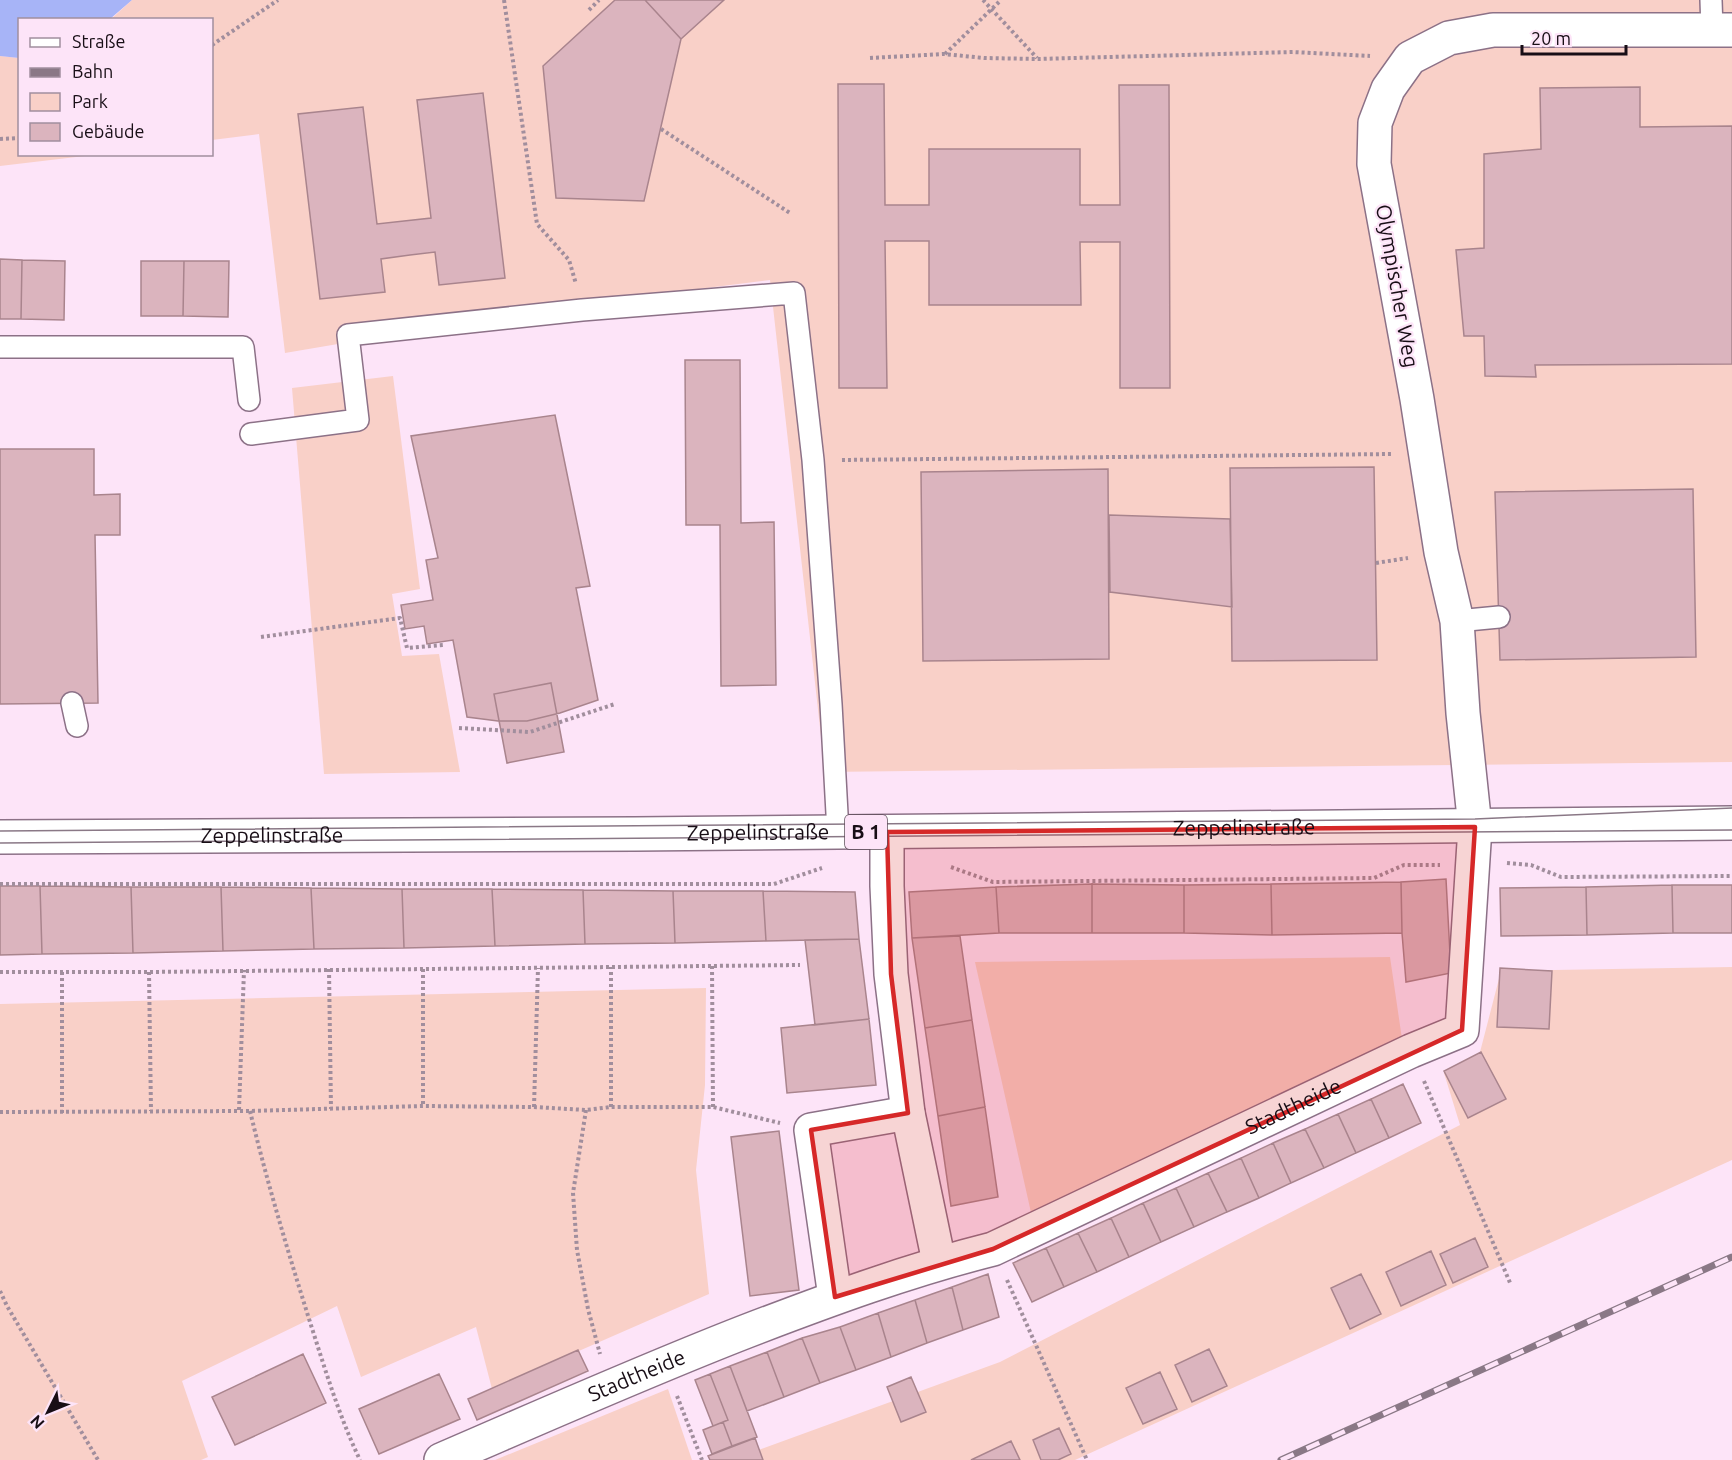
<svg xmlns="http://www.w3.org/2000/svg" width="1732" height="1460" viewBox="0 0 1732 1460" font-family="Ubuntu,sans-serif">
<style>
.green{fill:#f9d0c8}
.water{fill:#a7b4f7}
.building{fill:#dbb4be;stroke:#a9848d;stroke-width:1.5}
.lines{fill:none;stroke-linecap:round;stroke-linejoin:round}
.service-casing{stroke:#8c7187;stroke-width:24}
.minor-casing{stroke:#8c7187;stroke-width:36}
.primary-casing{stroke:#8c7187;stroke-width:36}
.path{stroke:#a18e9d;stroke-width:4;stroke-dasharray:3 3;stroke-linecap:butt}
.service{stroke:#fff;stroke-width:21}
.minor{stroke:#fff;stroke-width:33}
.primary{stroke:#fff;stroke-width:33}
.tram{stroke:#8a7886;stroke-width:1.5}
.rail-casing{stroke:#8a7886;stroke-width:7}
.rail{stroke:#fde4f8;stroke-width:4.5;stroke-dasharray:14;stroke-linecap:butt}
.marked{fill:#d62828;fill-opacity:0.2;stroke:#d62828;stroke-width:4.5;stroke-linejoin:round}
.labels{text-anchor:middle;stroke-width:4.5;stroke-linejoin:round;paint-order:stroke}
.shield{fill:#fde4f8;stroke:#5d4e5a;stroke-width:1.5}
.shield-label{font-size:20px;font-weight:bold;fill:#180e16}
.street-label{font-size:21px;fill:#180e16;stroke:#fde4f8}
</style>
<rect width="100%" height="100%" fill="#fde4f8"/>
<path class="green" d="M 132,0 L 1732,0 L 1732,762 L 825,772 L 770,280 L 555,307 L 285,353 L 259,134 L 212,140 L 212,20 L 110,20 Z
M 0,56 L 19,58 L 20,154 L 93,155 L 0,166 Z
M 393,376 L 420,589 L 392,594 L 402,656 L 439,654 L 460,772 L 324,774 L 292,388 Z
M 1390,957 L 1402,1039 L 1032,1217 L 975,962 Z
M 1732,967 L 1732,1160 L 1075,1460 L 731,1460 L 1000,1362 L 1460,1125 L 1444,1073 L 1479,1056 L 1501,971 Z
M 706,988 L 705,1085 L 696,1170 L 709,1294 L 492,1389 L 476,1327 L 361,1377 L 337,1306 L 182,1381 L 208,1457 L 201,1460 L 0,1460 L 0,1004 Z
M 668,1389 L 692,1460 L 495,1460 Z"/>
<path class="water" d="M 0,0 L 132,0 L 110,19 L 20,20 L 19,58 L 0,56 Z"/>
<path class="building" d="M 615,0 L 645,0 L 681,39 L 644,201 L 556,198 L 543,66 Z
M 645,0 L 724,0 L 681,39 Z
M 838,84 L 884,84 L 885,205 L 929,205 L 929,149 L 1080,149 L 1080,205 L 1120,205 L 1119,85 L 1169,85 L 1170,388 L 1120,388 L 1120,242 L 1080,242 L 1081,305 L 929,305 L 929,241 L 885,241 L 887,388 L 839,388 Z
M 1640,87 L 1640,127 L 1732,126 L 1732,364 L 1535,365 L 1536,377 L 1485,376 L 1484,336 L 1464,336 L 1456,250 L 1484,248 L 1484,154 L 1541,149 L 1540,88 Z
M 483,93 L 505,278 L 439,285 L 435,252 L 410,255 L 381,259 L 385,292 L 320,299 L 298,114 L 363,107 L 377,224 L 431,218 L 417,100 Z
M 0,259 L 22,260 L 21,319 L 0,319 Z
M 22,260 L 65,261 L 64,320 L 21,319 Z
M 141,261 L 184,261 L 183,316 L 141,316 Z
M 184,261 L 229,261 L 228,317 L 183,316 Z
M 685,360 L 740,360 L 741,523 L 774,522 L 776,685 L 721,686 L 720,525 L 686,525 Z
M 555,415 L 590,586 L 576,588 L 598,700 L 560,713 L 527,721 L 498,721 L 467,717 L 453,640 L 427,644 L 424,626 L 405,629 L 401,605 L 433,600 L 426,560 L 438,558 L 411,436 Z
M 0,449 L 94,449 L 94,495 L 120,494 L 120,535 L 95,535 L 98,703 L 0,704 Z
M 1374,467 L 1377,660 L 1232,661 L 1230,468 Z
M 1108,469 L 1109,659 L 923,661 L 921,472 Z
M 1693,489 L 1696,657 L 1500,660 L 1495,492 Z
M 1109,515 L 1230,519 L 1232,607 L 1110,592 Z
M 551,683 L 564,752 L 507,763 L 494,694 Z
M 1446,879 L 1451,973 L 1406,982 L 1402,933 L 1401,882 Z
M 1401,882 L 1402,933 L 1272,935 L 1271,884 Z
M 1092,884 L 1184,885 L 1184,933 L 1092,933 Z
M 1092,884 L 1092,933 L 999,933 L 996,887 Z
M 1271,884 L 1272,935 L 1184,933 L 1184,885 Z
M 1672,885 L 1732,885 L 1732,933 L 1673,933 Z
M 1672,885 L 1673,933 L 1587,935 L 1586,887 Z
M 0,886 L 40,886 L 42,954 L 0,955 Z
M 40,886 L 131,887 L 133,953 L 42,954 Z
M 131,887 L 221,887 L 223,951 L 133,953 Z
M 221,887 L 311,888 L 314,949 L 223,951 Z
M 996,887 L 999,933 L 912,938 L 909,892 Z
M 1586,887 L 1587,935 L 1501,936 L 1500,888 Z
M 311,888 L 402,889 L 404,948 L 314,949 Z
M 402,889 L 492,889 L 495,946 L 404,948 Z
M 492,889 L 583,890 L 585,944 L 495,946 Z
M 583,890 L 673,891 L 675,943 L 585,944 Z
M 673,891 L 763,891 L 766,941 L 675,943 Z
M 763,891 L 855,892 L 859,939 L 766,941 Z
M 960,936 L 972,1020 L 925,1028 L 912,938 Z
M 859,939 L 869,1019 L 815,1025 L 805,940 Z
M 1500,968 L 1552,971 L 1549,1029 L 1497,1027 Z
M 869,1019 L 876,1085 L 787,1093 L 781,1028 Z
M 972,1020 L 985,1107 L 938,1116 L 925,1028 Z
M 1481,1052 L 1506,1099 L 1468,1118 L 1444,1071 Z
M 1403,1084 L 1421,1123 L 1389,1138 L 1371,1099 Z
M 1371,1099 L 1389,1138 L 1356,1153 L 1338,1114 Z
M 985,1107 L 998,1197 L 951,1206 L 938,1116 Z
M 1338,1114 L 1356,1153 L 1324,1168 L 1305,1129 Z
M 1305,1129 L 1324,1168 L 1291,1183 L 1273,1143 Z
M 779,1131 L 799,1290 L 750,1296 L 731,1137 Z
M 1273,1143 L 1291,1183 L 1259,1198 L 1241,1158 Z
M 1241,1158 L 1259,1198 L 1227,1212 L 1208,1173 Z
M 1208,1173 L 1227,1212 L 1194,1227 L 1176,1188 Z
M 1176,1188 L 1194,1227 L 1161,1242 L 1143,1203 Z
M 1143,1203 L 1161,1242 L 1129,1257 L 1111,1218 Z
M 1111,1218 L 1129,1257 L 1097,1272 L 1078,1233 Z
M 1078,1233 L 1097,1272 L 1064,1287 L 1046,1248 Z
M 1475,1238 L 1488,1267 L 1453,1283 L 1440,1254 Z
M 1046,1248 L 1064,1287 L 1032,1302 L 1013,1263 Z
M 1431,1251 L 1446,1285 L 1401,1306 L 1386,1272 Z
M 988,1274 L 999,1317 L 963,1330 L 952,1287 Z
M 1361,1274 L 1381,1314 L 1350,1329 L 1331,1288 Z
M 952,1287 L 963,1330 L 927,1343 L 915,1300 Z
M 915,1300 L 927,1343 L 891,1357 L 878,1313 Z
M 878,1313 L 891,1357 L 856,1370 L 840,1327 Z
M 840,1327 L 856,1370 L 820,1383 L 802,1338 Z
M 802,1338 L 820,1383 L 784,1397 L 767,1352 Z
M 1209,1349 L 1227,1386 L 1192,1402 L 1175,1365 Z
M 578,1350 L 588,1371 L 477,1420 L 468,1399 Z
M 767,1352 L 784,1397 L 747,1411 L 730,1366 Z
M 303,1354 L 326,1403 L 235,1445 L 212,1397 Z
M 730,1366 L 757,1437 L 732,1446 L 723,1422 L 728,1420 L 710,1374 Z
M 1160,1372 L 1177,1409 L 1143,1424 L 1126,1388 Z
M 439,1374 L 460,1419 L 379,1454 L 359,1409 Z
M 710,1374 L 728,1420 L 713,1426 L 695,1380 Z
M 911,1377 L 926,1412 L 901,1422 L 887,1387 Z
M 723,1422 L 732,1446 L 712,1454 L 703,1430 Z
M 1059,1428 L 1071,1454 L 1058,1460 L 1041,1460 L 1033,1440 Z
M 755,1438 L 763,1460 L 710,1460 L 708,1456 Z
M 1011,1441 L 1020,1460 L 971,1460 Z"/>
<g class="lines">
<g class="service-casing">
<path id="service" d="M 1711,0 L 1712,30
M 0,347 L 243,347 L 249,400
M 251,434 L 358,420 L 348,335 L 582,310 L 794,293 L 813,460 L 831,704 L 838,832
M 1457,621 L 1499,617
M 72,703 L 77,726"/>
</g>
<g class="minor-casing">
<g id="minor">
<path d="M 887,832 L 887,886 L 891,974 L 908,1113 L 939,1262"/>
<path d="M 835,1297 L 811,1130 L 908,1113"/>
<path id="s1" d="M 441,1460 C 543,1416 644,1371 747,1331 C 828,1300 909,1270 993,1249 L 1411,1051 L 1462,1030 L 1475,827 L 1463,713 L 1457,621 L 1441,552 L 1417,399 L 1374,164 L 1375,123 L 1388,89 L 1410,58 L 1449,38 L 1493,30 L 1732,30"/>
</g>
</g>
<g class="primary-casing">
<g id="primary">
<path id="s2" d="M 0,837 L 635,834 L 1732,823"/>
</g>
</g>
<path class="path" d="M 504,0 L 537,224 L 569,260 L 576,284
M 983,0 L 1037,58
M 589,10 L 599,0
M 212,45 L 278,0
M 945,54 L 1001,0
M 870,58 L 944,54 L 984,58 L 1038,59 L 1293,52 L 1370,56
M 661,129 L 790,213
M 0,139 L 20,138
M 842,460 L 1392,454
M 1376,563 L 1408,558
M 261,637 L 400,618 L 407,648 L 444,645
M 459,728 L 530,732 L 615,704
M 1507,863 L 1531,865 L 1561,877 L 1732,876
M 951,867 L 993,882 L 1374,878 L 1404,865 L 1440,865
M 0,884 L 774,884 L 822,868
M 712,966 L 713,1107
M 329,969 L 331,1109
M 423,969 L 423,1106
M 0,972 L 149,972 L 800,965
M 149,972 L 151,1111
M 1424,1081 L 1511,1285
M 534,1107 L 538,968
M 611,1107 L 611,967
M 239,1110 L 244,970
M 586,1110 L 573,1193 L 577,1250 L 588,1309 L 600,1354
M 250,1111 C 267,1182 288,1252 310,1322 C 325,1369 339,1416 360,1460
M 0,1112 L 250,1111 L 423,1106 L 534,1107 L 586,1110 L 611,1107 L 713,1107 L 780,1123
M 62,1113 L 62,971
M 1007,1280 L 1087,1460
M 0,1291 L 7,1306 L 98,1460
M 677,1396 L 702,1460"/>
<use href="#service" class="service"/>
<use href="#minor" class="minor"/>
<use href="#primary" class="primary"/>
<path class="tram" d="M 0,831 L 1475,819 L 1732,808
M 0,843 L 1732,830"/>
<g class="rail-casing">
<path id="rail" d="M 1281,1460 L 1732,1257"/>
</g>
<use href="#rail" class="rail"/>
</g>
<path class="marked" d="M 1475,827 L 1462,1030 L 993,1249 L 835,1297 L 811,1130 L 908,1113 L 891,974 L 887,832 Z"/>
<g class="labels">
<rect class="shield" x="845" y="815" width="42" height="34" rx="4.5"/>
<g class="shield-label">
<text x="866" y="839">B 1</text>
</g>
<g class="street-label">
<text transform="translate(1397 286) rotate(80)" y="7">Olympischer Weg</text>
<text dy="7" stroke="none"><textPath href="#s2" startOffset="1244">Zeppelinstraße</textPath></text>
<text dy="7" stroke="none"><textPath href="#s2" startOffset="758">Zeppelinstraße</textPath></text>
<text dy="7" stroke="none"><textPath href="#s2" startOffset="272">Zeppelinstraße</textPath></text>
<text dy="7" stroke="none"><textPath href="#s1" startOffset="924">Stadtheide</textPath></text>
<text dy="7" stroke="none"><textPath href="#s1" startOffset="213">Stadtheide</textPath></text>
</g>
</g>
<rect x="18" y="18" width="195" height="138" fill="#fde4f8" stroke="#a18e9e" stroke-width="1.5"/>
<rect x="30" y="38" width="30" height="9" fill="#ffffff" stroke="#a18e9e" stroke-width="1.5"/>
<text x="72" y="48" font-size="18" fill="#180e16">Straße</text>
<rect x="30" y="68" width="30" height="9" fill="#8a7886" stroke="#a18e9e" stroke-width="1.5"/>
<text x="72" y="78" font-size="18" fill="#180e16">Bahn</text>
<rect x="30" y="93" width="30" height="18" fill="#f9d0c8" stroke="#a18e9e" stroke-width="1.5"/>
<text x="72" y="108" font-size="18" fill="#180e16">Park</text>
<rect x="30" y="123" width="30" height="18" fill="#dbb4be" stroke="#a18e9e" stroke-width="1.5"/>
<text x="72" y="138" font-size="18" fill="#180e16">Gebäude</text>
<g transform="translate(48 1412) rotate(227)" stroke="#fde4f8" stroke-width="4.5" paint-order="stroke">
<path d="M0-4.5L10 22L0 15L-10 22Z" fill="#180e16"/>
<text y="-9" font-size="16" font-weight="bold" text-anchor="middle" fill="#180e16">N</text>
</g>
<path d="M1522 45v9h104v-9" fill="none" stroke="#180e16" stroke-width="3"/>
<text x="1531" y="45" font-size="18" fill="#180e16" stroke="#fde4f8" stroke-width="4.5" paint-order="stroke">20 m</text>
</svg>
